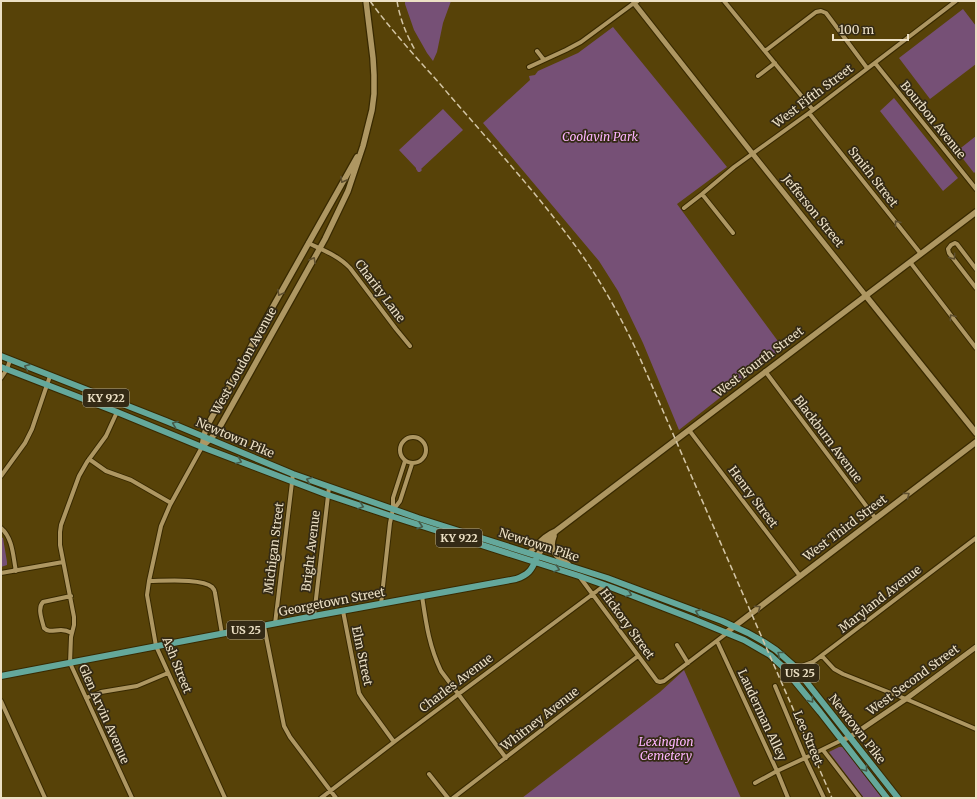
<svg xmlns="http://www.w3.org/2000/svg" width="977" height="799" viewBox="0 0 977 799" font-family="Merriweather,serif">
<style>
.green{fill:#765076}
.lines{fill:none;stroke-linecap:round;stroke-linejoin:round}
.minor-casing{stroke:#382900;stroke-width:6}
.tertiary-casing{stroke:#382900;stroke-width:7}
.secondary-casing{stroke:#382900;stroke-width:8}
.primary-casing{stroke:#382900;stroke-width:8}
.minor{stroke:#ae9762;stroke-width:4}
.tertiary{stroke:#ae9762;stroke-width:5}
.secondary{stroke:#ae9762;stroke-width:5.5}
.primary{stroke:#64a89b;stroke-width:6}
.rail{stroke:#d3c5a5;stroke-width:1.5;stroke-dasharray:6 3;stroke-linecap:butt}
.oneway{stroke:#5f5030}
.oneway2{stroke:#475c4b}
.labels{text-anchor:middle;stroke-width:3.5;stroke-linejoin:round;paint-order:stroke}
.shield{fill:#342a15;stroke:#b5a990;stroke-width:1}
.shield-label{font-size:11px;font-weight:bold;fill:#ece0c5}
.street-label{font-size:12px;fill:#ece0c5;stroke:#342a15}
.park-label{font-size:12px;font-style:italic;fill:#fdb4fe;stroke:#342a15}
</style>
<rect width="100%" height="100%" fill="#574208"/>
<path class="green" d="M 405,1 L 451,1 L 443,23 L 437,52 L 433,61 L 427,53 L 414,30 L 405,4 Z
M 963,9 L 976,26 L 976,64 L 930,99 L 899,58 Z
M 613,27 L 727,167 L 677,204 L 783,348 L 679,430 L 643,343 L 618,291 L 599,261 L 483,123 L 530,80 L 529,76 L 535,75 L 538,71 L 578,53 Z
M 894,98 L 958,178 L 943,191 L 880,111 Z
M 443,109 L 463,130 L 421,169 L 422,170 L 420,172 L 418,172 L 416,169 L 416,168 L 399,150 Z
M 976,136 L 976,171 L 974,173 L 957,151 Z
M 1,537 L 3,538 L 7,562 L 7,565 L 1,567 Z
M 684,670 L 741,798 L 522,798 L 660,692 Z
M 839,747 L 843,747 L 882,798 L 864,798 L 829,752 Z"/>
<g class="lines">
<g class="minor-casing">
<path id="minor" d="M 724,1 L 813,110
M 537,51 L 544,60
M 765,51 L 816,12 L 821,11 L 826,13 L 867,68
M 875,63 L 976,189
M 529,67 L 566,50 L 581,42 L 634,3
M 758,76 L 775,63
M 809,113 L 921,254
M 702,194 L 733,233
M 684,208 L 702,194 L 734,167 L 809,113 L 956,1
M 308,243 C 323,250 339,256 350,268 L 396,329 L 410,346
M 910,262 L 976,348
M 976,269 L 957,244 L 955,243 L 951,245 L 948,249 L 949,253 L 976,288
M 765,371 L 876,519
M 1,378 L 7,369 L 10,360
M 117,412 L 106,436 L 87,462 L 79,476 L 61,525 L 60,532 L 60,545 L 74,617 L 74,625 L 71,637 L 70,663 L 132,798
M 689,430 L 800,576
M400 450a13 13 0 1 1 26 0a13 13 0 1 1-26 0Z
M 202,447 L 170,505 L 161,526 L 149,581 L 147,595 L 156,646 L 225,798
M 89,459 L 106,471 L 131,480 L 171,503
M 1,476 L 25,443 L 32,429 L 50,376
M 394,509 L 400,501 L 412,464
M 1,528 C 13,538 13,557 16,571
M 1,573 L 63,562
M 579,576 L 657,681 L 660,682 L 664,681 L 727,633
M 149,581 C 164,581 202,578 212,587 C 214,589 215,591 215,593 L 222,634
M 71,596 L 43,602 C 37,608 42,620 44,628 C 49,633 54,630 61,630 C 65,630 68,631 72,633
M 422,596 C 426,623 429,646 441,671 L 506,758
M 381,604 L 390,523 L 393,509 L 393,498 L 405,461
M 343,611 L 359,693 L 362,698 L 394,742
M 314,616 L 329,487
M 275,624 L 293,474
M 264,626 L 284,726 L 290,737 L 336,798
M 717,641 L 777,771 L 788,798
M 677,645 L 688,663
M 822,656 L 834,669 L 843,674 L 906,699 L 976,729
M 793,665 L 802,666 L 813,662 L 976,538
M 806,681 L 808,673 L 813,662
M 775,686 L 805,758 L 824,798
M 86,698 L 101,692 L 137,686 L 168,673
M 1,701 L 45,798
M 823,750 L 860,798
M 429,774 L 448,798
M 755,783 L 777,771 L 805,758 L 842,740
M 321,798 L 398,739 L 605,585
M 453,798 L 638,656"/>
</g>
<g class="tertiary-casing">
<path id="tertiary" d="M 637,1 L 634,3 L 752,153 L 866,296
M 842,740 L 850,737 L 906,699 L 976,647"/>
</g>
<g class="secondary-casing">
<path id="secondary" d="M 866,296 L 976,433
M 202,447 L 217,432 L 325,239 L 348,191 L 363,146 L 372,110 L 374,94 L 374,75 L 373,58 L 366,1
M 202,447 L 204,436 L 206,428 L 271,310 L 357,157
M 554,536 C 548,551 557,557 568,564
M 529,553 C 539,544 543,536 556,531
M 537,556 L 548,541 L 556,531 L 976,212
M 727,632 L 976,442"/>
</g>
<g class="primary-casing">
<path id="primary" d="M 1,356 L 166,421 L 293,474 L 418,518 L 607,578 L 722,621 L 748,633 L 764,642 L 776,650 L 793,665 L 898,798
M 1,367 L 117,412 L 202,447 L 328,495 L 391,516 L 579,576 L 613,588 L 693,619 L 744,640 L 770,655 L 783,667 L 820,712 L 887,798
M 1,676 L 314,616 L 516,579 C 528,575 532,570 536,559"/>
</g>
<use href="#minor" class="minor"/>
<use href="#tertiary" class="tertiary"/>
<use href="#secondary" class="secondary"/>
<use href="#primary" class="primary"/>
<path class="rail" d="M 370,1 C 391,30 416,57 440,84 C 485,137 533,188 574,244 C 600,279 621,317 639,356 L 832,798
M 397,1 C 400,19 406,34 415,50"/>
</g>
<defs><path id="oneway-chevron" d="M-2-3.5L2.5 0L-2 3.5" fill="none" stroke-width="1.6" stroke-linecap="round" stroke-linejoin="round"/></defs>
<g class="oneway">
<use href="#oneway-chevron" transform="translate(343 180) rotate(119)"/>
<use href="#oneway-chevron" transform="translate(897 223) rotate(-128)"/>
<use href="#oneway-chevron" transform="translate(953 257) rotate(54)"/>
<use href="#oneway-chevron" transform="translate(313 260) rotate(-61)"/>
<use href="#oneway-chevron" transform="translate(280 293) rotate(119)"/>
<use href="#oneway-chevron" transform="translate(952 317) rotate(-127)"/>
<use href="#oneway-chevron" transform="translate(907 495) rotate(-37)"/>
<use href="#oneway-chevron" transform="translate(758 608) rotate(-37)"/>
</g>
<g class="oneway2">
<use href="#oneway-chevron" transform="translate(27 367) rotate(-159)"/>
<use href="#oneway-chevron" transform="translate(175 424) rotate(-158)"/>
<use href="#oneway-chevron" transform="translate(239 461) rotate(21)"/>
<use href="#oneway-chevron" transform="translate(309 480) rotate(-160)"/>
<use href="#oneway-chevron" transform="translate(361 506) rotate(19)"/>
<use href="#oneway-chevron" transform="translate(420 526) rotate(18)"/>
<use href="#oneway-chevron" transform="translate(557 569) rotate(18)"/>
<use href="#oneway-chevron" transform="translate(629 594) rotate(21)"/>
<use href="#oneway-chevron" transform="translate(698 612) rotate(-160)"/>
<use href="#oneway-chevron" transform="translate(780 654) rotate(-141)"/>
<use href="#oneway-chevron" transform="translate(811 700) rotate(51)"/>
<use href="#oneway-chevron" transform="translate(865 769) rotate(52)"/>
</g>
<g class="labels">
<g class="shield">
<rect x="83" y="389" width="46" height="18" rx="3"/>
<rect x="436" y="529" width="46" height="18" rx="3"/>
<rect x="227" y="621" width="38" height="18" rx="3"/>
<rect x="781" y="664" width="38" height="18" rx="3"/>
</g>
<g class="shield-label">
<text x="106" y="402">KY 922</text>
<text x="459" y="542">KY 922</text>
<text x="246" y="634">US 25</text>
<text x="800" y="677">US 25</text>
</g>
<g class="street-label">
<text transform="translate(813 96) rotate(-37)" y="4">West Fifth Street</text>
<text transform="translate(933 120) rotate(51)" y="4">Bourbon Avenue</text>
<text transform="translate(873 177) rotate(52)" y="4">Smith Street</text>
<text transform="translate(813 211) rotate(51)" y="4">Jefferson Street</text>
<text transform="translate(380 291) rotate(53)" y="4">Charity Lane</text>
<text transform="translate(244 361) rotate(-61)" y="4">West Loudon Avenue</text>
<text transform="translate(759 362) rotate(-37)" y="4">West Fourth Street</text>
<text transform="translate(235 438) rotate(23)" y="4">Newtown Pike</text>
<text transform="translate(828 439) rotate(53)" y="4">Blackburn Avenue</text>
<text transform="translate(753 497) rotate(53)" y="4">Henry Street</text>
<text transform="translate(845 528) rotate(-37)" y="4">West Third Street</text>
<text transform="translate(539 545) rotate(18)" y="4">Newtown Pike</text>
<text transform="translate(274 548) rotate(-83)" y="4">Michigan Street</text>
<text transform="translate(311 551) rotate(-83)" y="4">Bright Avenue</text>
<text transform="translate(880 599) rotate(-38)" y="4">Maryland Avenue</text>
<text transform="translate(332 602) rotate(-11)" y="4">Georgetown Street</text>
<text transform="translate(627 624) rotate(54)" y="4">Hickory Street</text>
<text transform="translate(362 656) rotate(78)" y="4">Elm Street</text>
<text transform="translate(177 665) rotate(68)" y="4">Ash Street</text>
<text transform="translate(913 680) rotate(-36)" y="4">West Second Street</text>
<text transform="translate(456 683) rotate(-37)" y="4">Charles Avenue</text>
<text transform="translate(104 714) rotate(66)" y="4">Glen Arvin Avenue</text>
<text transform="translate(762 715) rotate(65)" y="4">Lauderman Alley</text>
<text transform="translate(540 719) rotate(-38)" y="4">Whitney Avenue</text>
<text transform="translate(857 729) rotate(52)" y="4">Newtown Pike</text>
<text transform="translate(808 738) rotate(67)" y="4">Lee Street</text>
</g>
<g class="park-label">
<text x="600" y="141">Coolavin Park</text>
<text x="666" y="746">Lexington<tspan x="666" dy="14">Cemetery</tspan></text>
</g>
</g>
<rect width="977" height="799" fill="none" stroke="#ece0c5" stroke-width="4"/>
<path d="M833 34v6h75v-6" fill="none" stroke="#ece0c5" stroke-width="2"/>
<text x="839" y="34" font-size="12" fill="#ece0c5" stroke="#342a15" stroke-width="3" paint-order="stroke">100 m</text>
</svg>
